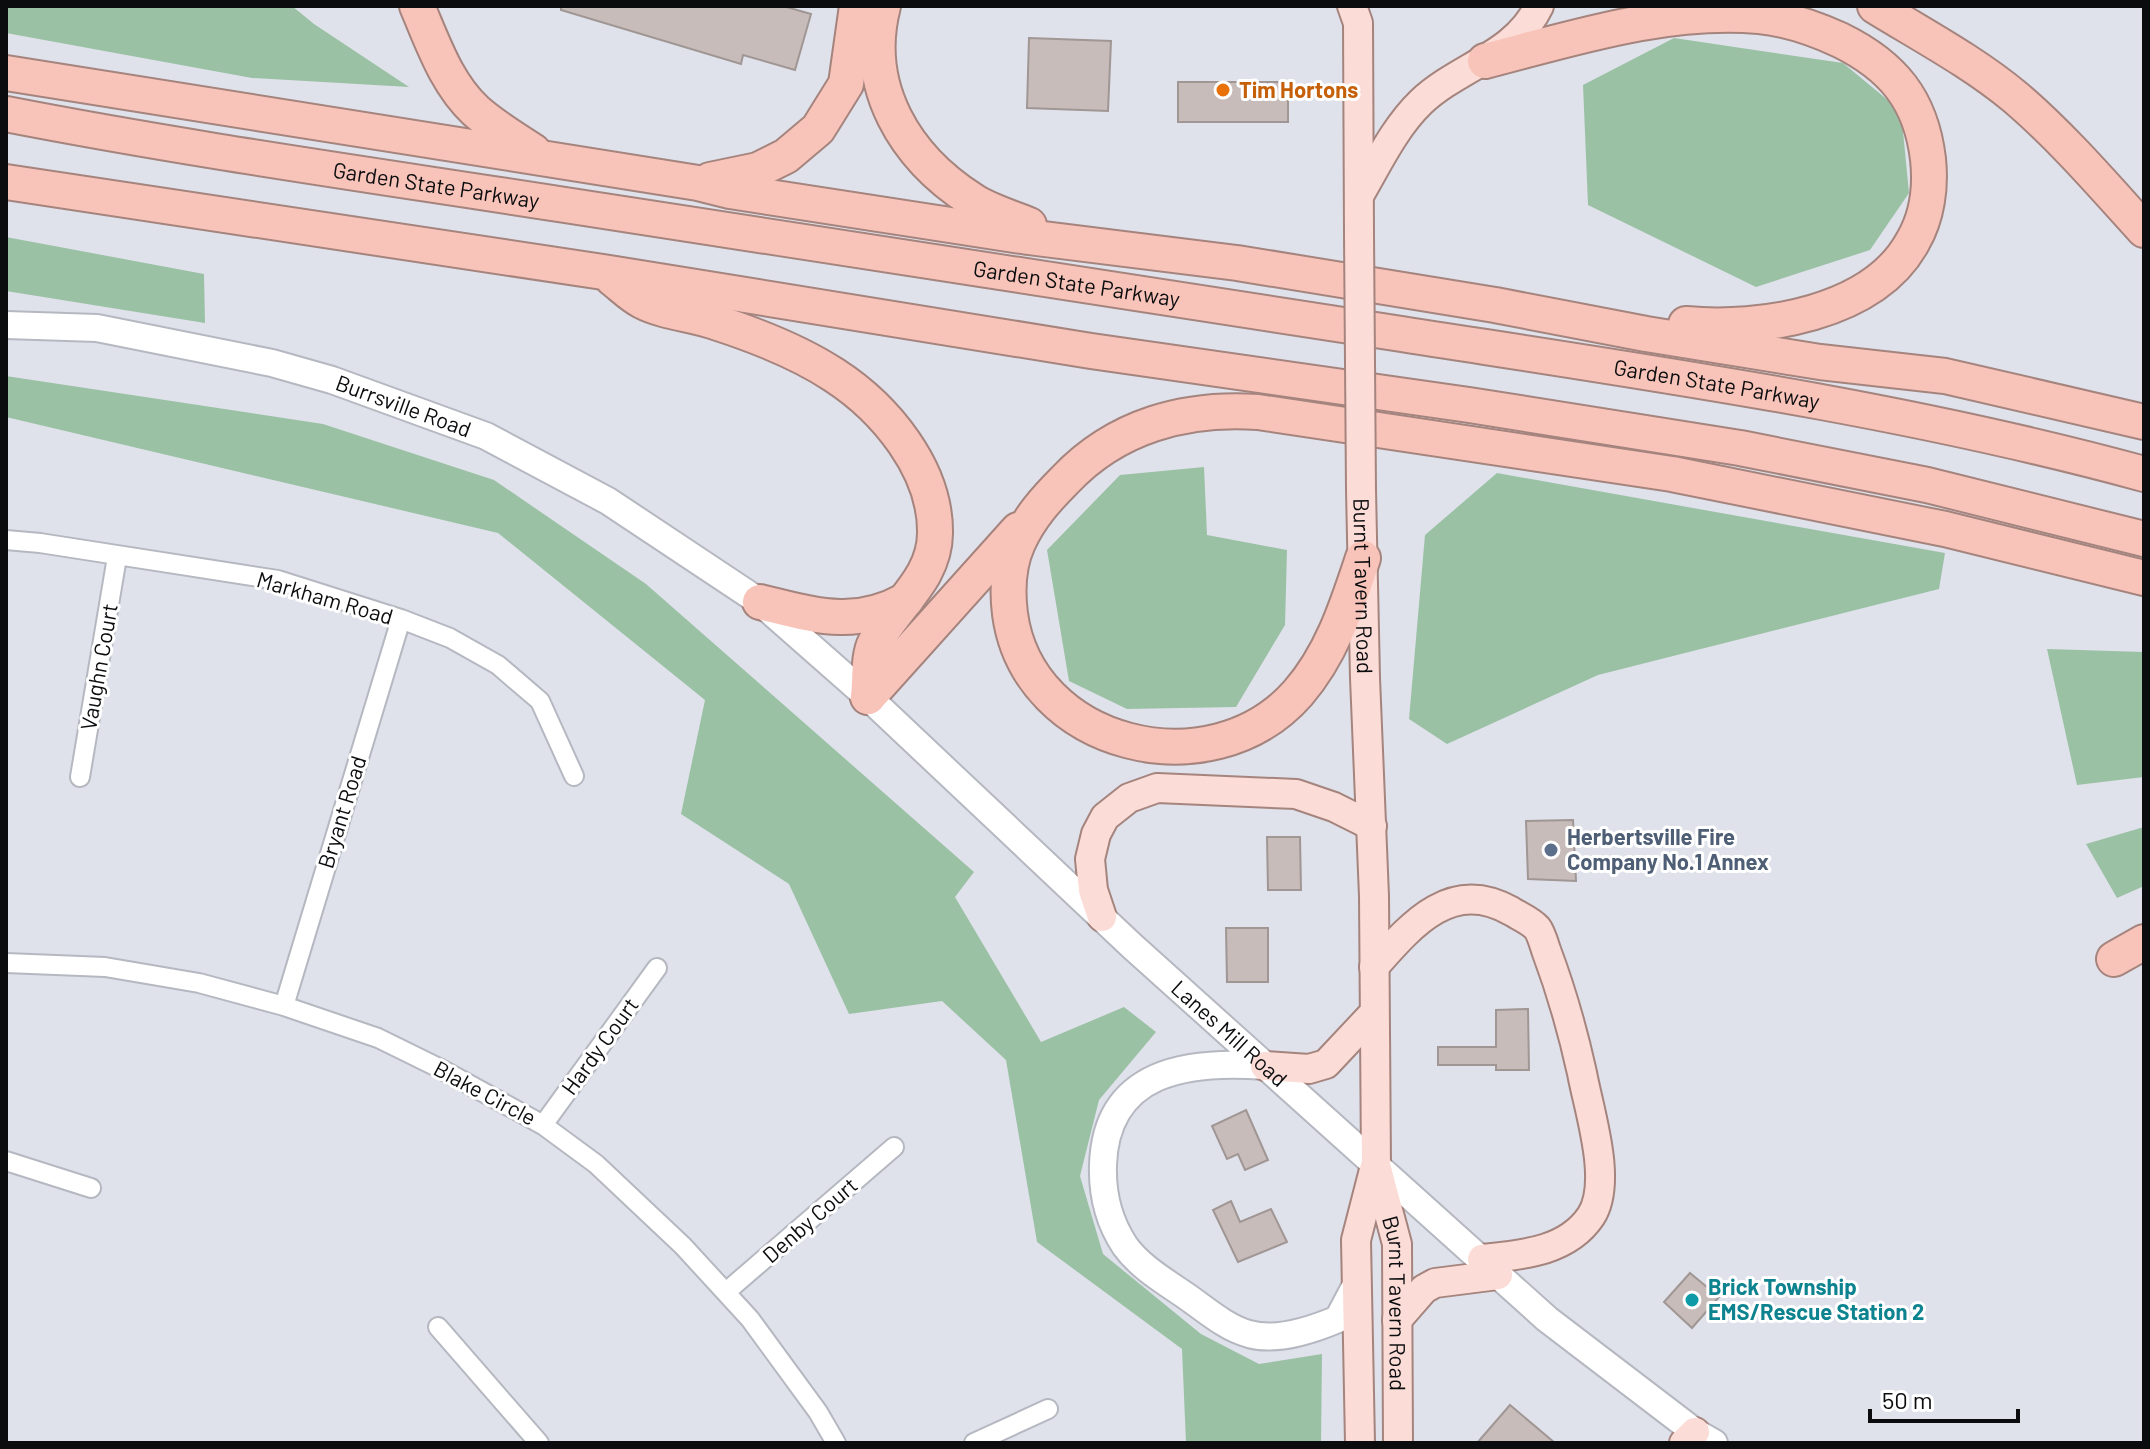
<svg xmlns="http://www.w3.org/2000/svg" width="2150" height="1449" viewBox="0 0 2150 1449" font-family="Barlow,sans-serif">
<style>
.green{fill:#9bc1a5}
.building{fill:#c7bcba;stroke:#a09694;stroke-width:2}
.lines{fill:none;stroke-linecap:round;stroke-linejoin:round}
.street-casing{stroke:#b5b8c0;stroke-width:22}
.secondary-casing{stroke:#b5b8c0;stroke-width:30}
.primary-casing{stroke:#a5847e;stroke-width:32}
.highway-casing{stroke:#a5847e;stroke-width:38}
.street{stroke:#fff;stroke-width:18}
.secondary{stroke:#fff;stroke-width:26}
.primary{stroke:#fbdcd6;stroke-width:28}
.highway{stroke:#f8c4ba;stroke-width:34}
.primary-bridge-casing{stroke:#a5847e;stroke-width:32;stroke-linecap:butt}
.primary-bridge{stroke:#fbdcd6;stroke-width:28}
.food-dot{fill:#e8710a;stroke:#fff;stroke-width:3}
.service-dot{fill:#5c6f8a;stroke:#fff;stroke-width:3}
.culture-dot{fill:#0f9aa8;stroke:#fff;stroke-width:3}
.labels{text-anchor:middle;stroke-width:6;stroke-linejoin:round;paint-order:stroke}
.food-label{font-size:22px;font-weight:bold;fill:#c56008;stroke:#fff;text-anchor:start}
.street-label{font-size:22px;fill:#0b0c0e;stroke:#fff}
.service-label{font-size:22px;font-weight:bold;fill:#4e5e75;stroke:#fff;text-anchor:start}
.culture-label{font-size:22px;font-weight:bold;fill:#0d838f;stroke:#fff;text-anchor:start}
</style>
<rect width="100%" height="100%" fill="#dfe2eb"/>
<path class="green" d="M 6,6 L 292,6 L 314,24 L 409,87 L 252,78 L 6,33 Z
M 1674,38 L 1843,63 L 1901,111 L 1909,193 L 1870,250 L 1756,287 L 1588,205 L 1583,85 Z
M 6,237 L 204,274 L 205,323 L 6,291 Z
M 6,376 L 323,424 L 494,480 L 646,584 L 974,872 L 955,897 L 1041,1042 L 1124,1007 L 1156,1032 L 1099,1100 L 1080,1176 L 1103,1254 L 1201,1334 L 1259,1364 L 1322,1354 L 1321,1443 L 1186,1443 L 1182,1349 L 1037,1242 L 1006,1060 L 942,1001 L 849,1014 L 789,884 L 681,814 L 705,700 L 498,533 L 6,417 Z
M 1204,467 L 1207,535 L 1287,550 L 1285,625 L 1236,707 L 1127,709 L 1069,681 L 1047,550 L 1120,475 Z
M 1497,473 L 1945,553 L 1939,589 L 1598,675 L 1447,744 L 1409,719 L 1425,535 Z
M 2047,649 L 2144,652 L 2144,777 L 2077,785 Z
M 2144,827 L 2144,886 L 2117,898 L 2086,844 Z"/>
<path class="building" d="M 561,6 L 783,6 L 811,14 L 795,70 L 743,55 L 741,64 L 561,10 Z
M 1029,38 L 1111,41 L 1108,111 L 1027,108 Z
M 1178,82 L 1288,82 L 1288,122 L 1178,122 Z
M 1573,820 L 1576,881 L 1528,879 L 1526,821 Z
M 1267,837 L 1300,837 L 1301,890 L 1268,890 Z
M 1226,928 L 1268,928 L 1268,982 L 1227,982 Z
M 1528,1009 L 1529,1070 L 1496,1070 L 1496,1065 L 1438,1065 L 1438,1047 L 1496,1047 L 1496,1010 Z
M 1246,1110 L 1268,1160 L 1245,1170 L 1238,1154 L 1227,1159 L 1212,1126 Z
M 1231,1201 L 1240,1222 L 1271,1209 L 1287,1242 L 1238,1262 L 1213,1210 Z
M 1690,1273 L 1719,1297 L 1692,1328 L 1664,1302 Z
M 1510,1405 L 1555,1443 L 1477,1443 Z"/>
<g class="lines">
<g class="street-casing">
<path id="street" d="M 6,540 L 40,543 L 278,580 L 401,619 L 450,638 L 498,665 L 540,701 L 574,776
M 80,777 L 117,557
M 6,963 L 105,967 L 199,983 L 284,1006 L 378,1038 L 439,1068 L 543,1125 L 596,1164 L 683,1246 L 750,1319 L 818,1412 L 836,1443
M 284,1006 L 401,619
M 543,1125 L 657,968
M 6,1161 L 91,1188
M 726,1292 L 894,1147
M 438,1327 L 539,1443
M 974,1443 L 1048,1409"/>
</g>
<g class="secondary-casing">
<g id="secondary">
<path id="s1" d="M 6,325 L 97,328 L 272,363 L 332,380 L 486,436 L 608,501 L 760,602 L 868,697 L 1132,946 L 1547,1319 L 1695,1432 L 1714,1443"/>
<path d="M 1265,1066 C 1189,1060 1106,1070 1103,1165 C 1102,1194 1109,1222 1125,1246 C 1140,1267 1166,1282 1186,1296 C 1205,1309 1226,1328 1249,1334 C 1277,1342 1312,1330 1338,1319 L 1357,1283"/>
</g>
</g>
<g class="primary-casing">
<g id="primary">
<path d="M 1352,6 L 1358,23 L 1359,234"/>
<path d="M 1360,194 C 1378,163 1395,127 1421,102 C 1459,66 1515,56 1539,6"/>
<path id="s2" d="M 1361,490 L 1365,678 L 1374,896 L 1376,1165 L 1397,1244 L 1398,1443"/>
<path d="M 1102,917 L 1093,890 L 1090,859 L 1096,834 L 1105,817 L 1129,798 L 1157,788 L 1296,794 L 1334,807 L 1372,826"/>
<path d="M 1374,967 C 1411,925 1451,877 1511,911 C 1519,916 1531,921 1537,928 C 1541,933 1544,944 1546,950 C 1561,990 1573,1032 1582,1073 C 1589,1111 1613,1182 1591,1216 C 1567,1252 1521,1255 1482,1259"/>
<path d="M 1265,1066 L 1309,1069 L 1326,1064 L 1373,1014"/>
<path d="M 1397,1320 L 1424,1289 L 1435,1283 L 1498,1275"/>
<path d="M 1360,1443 L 1356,1240 L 1375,1166"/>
<path d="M 1684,1443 L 1695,1432"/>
</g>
</g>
<g class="highway-casing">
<g id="highway">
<path d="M 417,6 C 433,43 446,83 476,111 C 493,126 514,139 533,151"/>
<path d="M 883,6 C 862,87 905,157 972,200 C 988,211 1010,217 1029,225"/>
<path d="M 1875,6 C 1922,35 1973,62 2015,97 C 2062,137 2103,185 2144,230"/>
<path d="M 1485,61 C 1574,38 1666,8 1759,16 C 1787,19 1814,28 1840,40 C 1893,66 1921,100 1928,159 C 1931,187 1927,217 1913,241 C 1874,314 1760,331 1686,324"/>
<path d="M 6,73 L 698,183 L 730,191 L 1028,237 L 1237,263 L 1495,305 L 1646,334 L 1820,362 L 1945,376 L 2144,422"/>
<path id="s3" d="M 6,114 C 191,150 379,176 565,205 C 842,249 1118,289 1395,333 C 1645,372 1899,407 2144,474"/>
<path d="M 710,180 L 758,170 L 786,156 L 818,129 L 846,84 L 857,6"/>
<path d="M 6,182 L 603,272 L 1091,351 L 1469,405 L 1740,448 L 1927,485 L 2144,539"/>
<path d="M 613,279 C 622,286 632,296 642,301 C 665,313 694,314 718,323 C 758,336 799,352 834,375 C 885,408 936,469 935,533 C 935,579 895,605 875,643 C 868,656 870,681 868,697"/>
<path d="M 1363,558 C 1347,606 1332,654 1298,693 C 1211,792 1028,747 1010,614 C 1007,590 1008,565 1018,543 C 1029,518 1046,499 1065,480 C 1116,426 1185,407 1258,412 L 1672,474 L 1945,529 L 2144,578"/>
<path d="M 760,602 C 814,615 854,629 906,600"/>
<path d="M 868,697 L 1018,530"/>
<path d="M 2114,959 L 2144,942"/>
</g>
</g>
<use href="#street" class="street"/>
<use href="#secondary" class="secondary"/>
<use href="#primary" class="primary"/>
<use href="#highway" class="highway"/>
<g class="primary-bridge-casing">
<path id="primary-bridge" d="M 1359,234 L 1361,490"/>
</g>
<use href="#primary-bridge" class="primary-bridge"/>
</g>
<circle class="food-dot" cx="1223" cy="90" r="8"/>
<circle class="service-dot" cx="1551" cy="850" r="8"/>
<circle class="culture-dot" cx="1692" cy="1300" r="8"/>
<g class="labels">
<g class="food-label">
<text x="1239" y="98">Tim Hortons</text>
</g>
<g class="street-label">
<text dy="8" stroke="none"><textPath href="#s3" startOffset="436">Garden State Parkway</textPath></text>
<text dy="8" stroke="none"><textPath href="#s3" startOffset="1084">Garden State Parkway</textPath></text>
<text dy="8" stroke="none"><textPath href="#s3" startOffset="1732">Garden State Parkway</textPath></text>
<text dy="8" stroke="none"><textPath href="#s1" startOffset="408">Burrsville Road</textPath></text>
<text dy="8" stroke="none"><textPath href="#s2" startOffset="96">Burnt Tavern Road</textPath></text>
<text transform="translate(325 598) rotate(16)" y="8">Markham Road</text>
<text transform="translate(99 667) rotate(-80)" y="8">Vaughn Court</text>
<text transform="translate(342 812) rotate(-73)" y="8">Bryant Road</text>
<text dy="8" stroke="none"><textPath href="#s1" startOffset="1454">Lanes Mill Road</textPath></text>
<text transform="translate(600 1046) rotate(-54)" y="8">Hardy Court</text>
<text transform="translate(485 1093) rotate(28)" y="8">Blake Circle</text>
<text transform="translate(810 1220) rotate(-41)" y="8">Denby Court</text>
<text dy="8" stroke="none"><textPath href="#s2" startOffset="816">Burnt Tavern Road</textPath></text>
</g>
<g class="service-label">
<text x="1567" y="845">Herbertsville Fire<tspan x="1567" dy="25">Company No.1 Annex</tspan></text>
</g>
<g class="culture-label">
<text x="1708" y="1295">Brick Township<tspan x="1708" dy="25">EMS/Rescue Station 2</tspan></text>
</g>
</g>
<rect width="2150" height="1449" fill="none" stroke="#0b0c0e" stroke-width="16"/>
<path d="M1870 1409v12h148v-12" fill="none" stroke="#0b0c0e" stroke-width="4"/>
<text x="1882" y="1409" font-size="24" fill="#0b0c0e" stroke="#ffffff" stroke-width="6" paint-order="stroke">50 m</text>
</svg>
